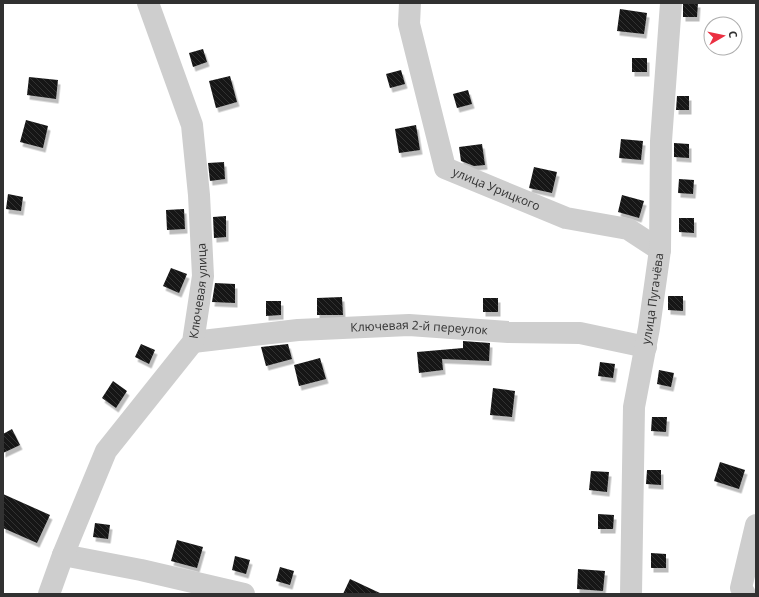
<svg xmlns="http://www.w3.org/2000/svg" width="759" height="597" viewBox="0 0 759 597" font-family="'Open Sans',sans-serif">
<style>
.building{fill:url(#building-back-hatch);filter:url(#shadow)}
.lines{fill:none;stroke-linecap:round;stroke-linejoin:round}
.minor{stroke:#cecece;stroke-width:22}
.labels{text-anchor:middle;stroke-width:4;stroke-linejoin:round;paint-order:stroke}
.street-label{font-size:12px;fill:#313131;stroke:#fff}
</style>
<defs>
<pattern id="building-back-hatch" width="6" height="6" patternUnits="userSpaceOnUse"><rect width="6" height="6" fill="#181818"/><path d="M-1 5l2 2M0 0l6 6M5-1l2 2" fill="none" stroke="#313131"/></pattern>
<filter id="shadow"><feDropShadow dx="2.5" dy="4.5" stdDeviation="0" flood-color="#0004"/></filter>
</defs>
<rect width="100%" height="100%" fill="#fff"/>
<path class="building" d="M 683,3 L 698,3 L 697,17 L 683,17 Z
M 620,9 L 647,13 L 644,34 L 617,31 Z
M 203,49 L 207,62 L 193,67 L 189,53 Z
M 632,58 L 647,58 L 647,72 L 632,72 Z
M 401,70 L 405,84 L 390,88 L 386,74 Z
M 230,76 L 237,102 L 216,108 L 209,81 Z
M 29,77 L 58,80 L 56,99 L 27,95 Z
M 468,90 L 472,104 L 457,108 L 453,94 Z
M 677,96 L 689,96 L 689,110 L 676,110 Z
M 26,120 L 48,126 L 43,148 L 20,142 Z
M 416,125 L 420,150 L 399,153 L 395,129 Z
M 621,139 L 643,141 L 641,160 L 619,158 Z
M 674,143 L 689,144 L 689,158 L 674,157 Z
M 482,144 L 485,165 L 474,166 L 461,161 L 459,147 Z
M 224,162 L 225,179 L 210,181 L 208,163 Z
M 534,167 L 557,172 L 552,193 L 529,188 Z
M 679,179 L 694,180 L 693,194 L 678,193 Z
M 8,194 L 23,197 L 21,211 L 6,209 Z
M 622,195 L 644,201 L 639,218 L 618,212 Z
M 184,209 L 185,229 L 167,230 L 166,210 Z
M 226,216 L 226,237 L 214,238 L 213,217 Z
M 679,218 L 694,218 L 694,233 L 679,232 Z
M 171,268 L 187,274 L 179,293 L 163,286 Z
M 215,283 L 235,284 L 235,303 L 212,302 Z
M 668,296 L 683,296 L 683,311 L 668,310 Z
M 342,297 L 343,315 L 317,315 L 317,298 Z
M 483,298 L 498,298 L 498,312 L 483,312 Z
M 266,301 L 281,301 L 281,315 L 266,316 Z
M 463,341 L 490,343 L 489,361 L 442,359 L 443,370 L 419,373 L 417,352 L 463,348 Z
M 141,344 L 155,350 L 149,364 L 135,357 Z
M 288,344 L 292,359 L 266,366 L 261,347 Z
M 320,358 L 326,379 L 299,386 L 294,365 Z
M 600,362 L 615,364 L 613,378 L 598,376 Z
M 659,370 L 674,373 L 671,387 L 657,384 Z
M 113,381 L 127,391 L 116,408 L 102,398 Z
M 493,388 L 515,391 L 512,417 L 490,415 Z
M 652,417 L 667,417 L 666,432 L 651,431 Z
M 12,429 L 20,445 L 3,453 L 3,434 Z
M 720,462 L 745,470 L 739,489 L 714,481 Z
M 647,470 L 661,470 L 661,485 L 646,484 Z
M 591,471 L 609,472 L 607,492 L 589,490 Z
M 3,494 L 50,515 L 37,543 L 3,528 Z
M 598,514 L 614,515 L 613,529 L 598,529 Z
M 95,523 L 110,525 L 108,539 L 93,537 Z
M 177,540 L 203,547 L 197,568 L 171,561 Z
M 651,553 L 666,554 L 666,568 L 651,568 Z
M 235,556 L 250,560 L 246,574 L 232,570 Z
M 280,567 L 294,571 L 290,585 L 276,581 Z
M 578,569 L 605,571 L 603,591 L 577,589 Z
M 350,579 L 382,594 L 343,594 Z"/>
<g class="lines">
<g class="minor">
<path id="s1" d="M 410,3 L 409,24 L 445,168 L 566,218 L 628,229 L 660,250"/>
<path id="s2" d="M 193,342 L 298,330 L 409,325 L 508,332 L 580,333 L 646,347"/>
<path d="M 63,555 L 141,570 L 244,594"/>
<path id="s3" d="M 49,594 L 63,555 L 106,451 L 193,342 L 203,276 L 199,195 L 192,125 L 148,3"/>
<path id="s4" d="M 631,594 L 634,407 L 649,328 L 660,250 L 661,141 L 671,3"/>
<path d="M 745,594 L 741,588 L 756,525"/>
</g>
</g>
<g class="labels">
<g class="street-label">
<text dy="4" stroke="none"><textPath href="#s1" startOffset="225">улица Урицкого</textPath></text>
<text dy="4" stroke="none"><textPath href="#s3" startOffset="345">Ключевая улица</textPath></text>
<text dy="4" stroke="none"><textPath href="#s4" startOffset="297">улица Пугачёва</textPath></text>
<text dy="4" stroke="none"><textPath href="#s2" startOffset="227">Ключевая 2-й переулок</textPath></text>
</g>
</g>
<rect width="759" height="597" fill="none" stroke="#313131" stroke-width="8"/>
<g transform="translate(723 36) rotate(81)"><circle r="19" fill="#ffffff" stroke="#adadad"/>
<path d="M0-3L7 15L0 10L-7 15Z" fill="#eb3042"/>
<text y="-6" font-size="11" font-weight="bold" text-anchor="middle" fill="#313131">С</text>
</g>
</svg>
